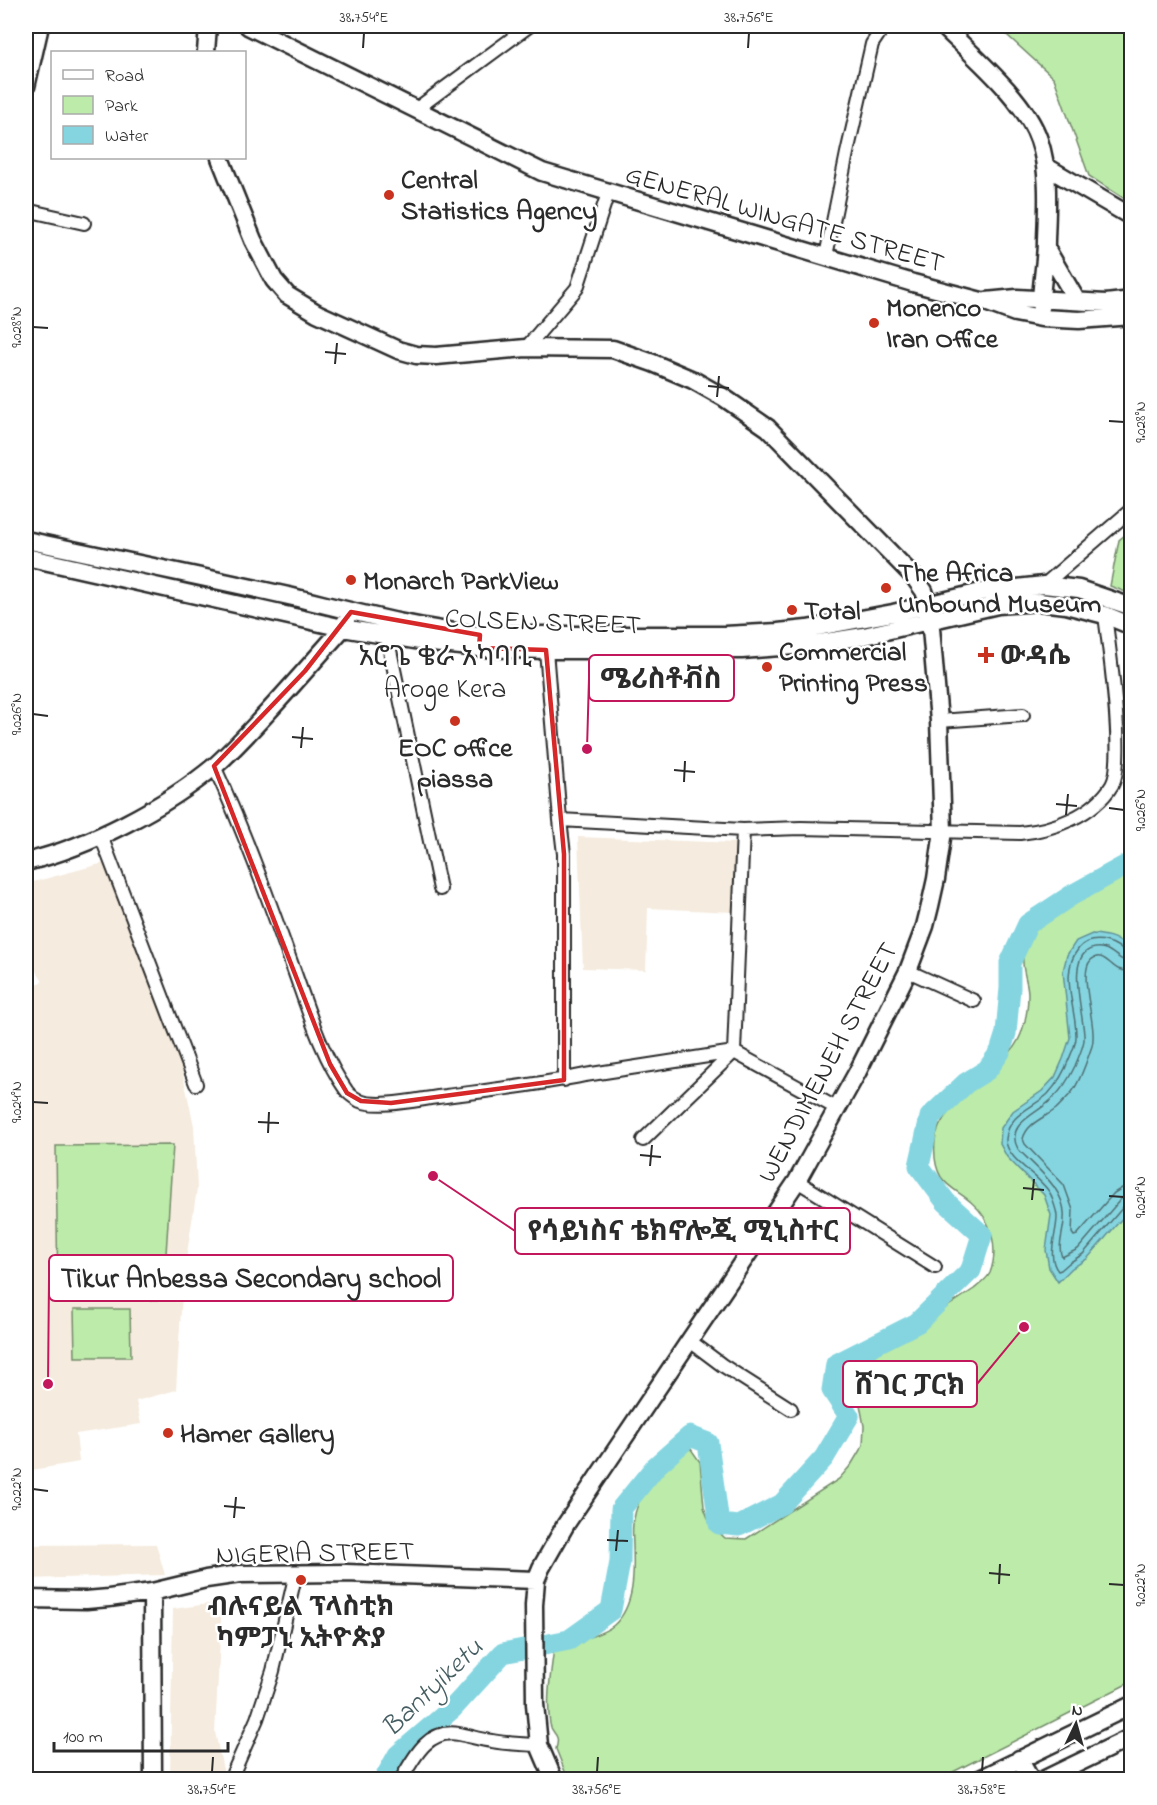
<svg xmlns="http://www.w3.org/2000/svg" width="1157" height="1805" viewBox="0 0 1157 1805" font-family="'Indie Flower','Noto Sans Ethiopic',sans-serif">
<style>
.built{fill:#f5ebde}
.green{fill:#bcebaa;stroke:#748b6a;stroke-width:1.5}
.water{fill:#85d5e0;stroke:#619198;stroke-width:1.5}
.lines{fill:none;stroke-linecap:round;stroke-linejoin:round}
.shore{stroke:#4f6f73;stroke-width:1.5}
.river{stroke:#85d5e0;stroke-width:21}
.street-casing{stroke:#2b2b2b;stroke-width:16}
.secondary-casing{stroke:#2b2b2b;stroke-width:21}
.street{stroke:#fff;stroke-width:12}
.secondary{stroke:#fff;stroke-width:16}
.marked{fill:none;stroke:#d62828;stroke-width:4.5;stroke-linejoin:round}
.ticks{fill:none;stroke:#2b2b2b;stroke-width:2}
.poi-dot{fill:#c8321e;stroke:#fff;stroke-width:2}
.labels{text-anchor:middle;stroke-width:5;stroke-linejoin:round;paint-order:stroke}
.poi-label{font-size:27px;font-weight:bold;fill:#2b2b2b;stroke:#fff;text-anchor:start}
.street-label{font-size:27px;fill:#2b2b2b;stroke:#fff}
.neighbourhood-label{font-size:28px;fill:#2b2b2b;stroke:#fff}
.water-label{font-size:28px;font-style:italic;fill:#465e61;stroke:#fff}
.leader{fill:none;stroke:#c2185b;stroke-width:2}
.callout-dot{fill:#c2185b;stroke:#fff;stroke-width:2}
.callout{fill:#fff;stroke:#c2185b;stroke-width:2}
.callout-label{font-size:28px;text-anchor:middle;font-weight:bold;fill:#2b2b2b}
.neatline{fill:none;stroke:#2b2b2b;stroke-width:2}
.ticks-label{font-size:15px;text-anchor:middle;fill:#2b2b2b}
</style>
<rect width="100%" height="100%" fill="#fff"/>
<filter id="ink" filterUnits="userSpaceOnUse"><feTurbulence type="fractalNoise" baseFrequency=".0167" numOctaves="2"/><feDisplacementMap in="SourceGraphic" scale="12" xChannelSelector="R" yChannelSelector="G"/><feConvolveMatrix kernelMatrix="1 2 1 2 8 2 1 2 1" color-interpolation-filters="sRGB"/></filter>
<g filter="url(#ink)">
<path class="built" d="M 578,837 L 737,843 L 733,912 L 648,908 L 646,970 L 583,968 Z
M 104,863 L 155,991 L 180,1061 L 194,1126 L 197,1189 L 183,1279 L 176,1390 L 136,1401 L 141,1424 L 76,1434 L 79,1462 L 26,1471 L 26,990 L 43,981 L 26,957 L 26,884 Z
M 156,1544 L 165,1575 L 26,1579 L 26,1545 Z
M 222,1602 L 215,1732 L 225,1779 L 170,1780 L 173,1609 Z"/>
<path class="green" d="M 997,26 L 1131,26 L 1131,203 L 1089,176 L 1054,78 Z
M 1131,530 L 1131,594 L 1110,586 L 1119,540 Z
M 1131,867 L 1131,1682 L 939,1779 L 568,1779 L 556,1749 C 561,1732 552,1736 550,1724 C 546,1699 551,1672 554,1648 C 569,1644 603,1635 614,1625 C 635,1606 634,1573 633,1547 C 633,1540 632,1532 633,1524 C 637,1495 660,1455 691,1449 L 700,1462 L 704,1507 L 710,1524 L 725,1538 L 746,1539 L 839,1479 L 851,1465 L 863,1445 L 864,1426 L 859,1399 L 850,1387 L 851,1377 L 860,1365 L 974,1289 C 979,1285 987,1279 990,1273 C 999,1249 992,1220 972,1203 C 963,1194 948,1188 941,1177 C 935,1167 934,1152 935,1141 C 939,1100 1005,1075 1021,1034 C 1026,1021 1028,1007 1028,994 C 1028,983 1023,973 1023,962 C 1022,950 1028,934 1035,924 C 1055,900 1084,898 1110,883 C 1117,878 1124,872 1131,867 Z
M 173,1145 L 163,1300 L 58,1299 L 56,1146 Z
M 130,1309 L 131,1357 L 75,1357 L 74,1309 Z"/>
<path class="water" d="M 1092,934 C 1109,935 1120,938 1131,952 L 1131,1205 L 1125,1215 L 1087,1259 L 1072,1268 L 1058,1282 L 1049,1268 L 1046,1250 L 1051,1215 L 1044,1195 L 1007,1157 L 1000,1144 L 1001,1128 L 1013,1111 L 1042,1091 L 1055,1077 L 1063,1059 L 1070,1038 L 1063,971 L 1067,955 L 1076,941 Z"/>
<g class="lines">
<path class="shore" d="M 1132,955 C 1124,955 1123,949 1117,946 C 1106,939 1088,937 1079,948 C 1058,973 1077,1009 1076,1037 C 1076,1044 1072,1052 1069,1059 C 1064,1073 1058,1083 1048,1094 C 1033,1108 1008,1114 1006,1139 C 1005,1160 1043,1177 1051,1195 C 1053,1202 1057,1210 1057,1217 C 1057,1234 1046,1256 1058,1271 L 1061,1270 L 1069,1263 L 1083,1254 L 1124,1206 L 1132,1203
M 1132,963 C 1117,962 1111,945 1095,948 C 1062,953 1086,1019 1084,1040 C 1083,1048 1078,1058 1075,1066 C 1069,1079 1063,1089 1052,1099 C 1038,1114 1004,1123 1018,1149 C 1036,1168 1067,1190 1064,1219 C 1064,1231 1057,1247 1062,1257 L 1078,1249 L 1120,1200 L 1125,1196 L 1132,1196
M 1132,972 C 1127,972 1123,971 1118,969 C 1110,965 1101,950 1091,960 C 1077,974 1098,1025 1092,1046 C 1087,1060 1081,1080 1072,1092 C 1067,1098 1061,1104 1056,1109 C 1044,1118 1027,1123 1023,1139 L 1025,1144 L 1064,1185 L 1073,1210 L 1072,1233 L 1074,1236 L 1077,1235 L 1114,1193 L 1122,1188 L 1132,1186"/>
<path class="river" d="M 384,1780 L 398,1755 L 453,1708 L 503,1653 L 569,1640 L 611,1610 L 620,1562 L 621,1509 L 656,1466 L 690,1436 L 708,1443 L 719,1524 L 739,1526 L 782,1504 L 824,1458 L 849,1416 L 832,1390 L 836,1364 L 917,1323 L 971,1270 L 982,1235 L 946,1202 L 919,1166 L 930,1117 L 966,1083 L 987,1070 L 1000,1052 L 1006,1033 L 1010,988 L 1010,963 L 1028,924 L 1072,895 L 1132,862"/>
<g class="street-casing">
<path id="street" d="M 415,110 L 529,26
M 26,210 L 84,223
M 826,256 L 847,153 L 872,44 L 884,26
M 526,348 L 577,288 L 608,193
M 1044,585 L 1132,509
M 387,636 L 440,889
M 546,650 L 560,820 L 743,830
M 939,721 L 1023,715
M 214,766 C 244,831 268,898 292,965 C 307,1006 321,1055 346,1090 C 349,1095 355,1098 360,1101 C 379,1109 424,1098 446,1096 C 492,1090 539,1085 585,1075 L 734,1052 L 743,830 L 801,828 L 1020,833 C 1053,830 1094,815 1112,785 C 1126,761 1109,648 1105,615
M 560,820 L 564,854 L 564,1080
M 101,836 L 196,1084
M 908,971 L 974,1001
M 643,1140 L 734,1052 L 838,1109
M 797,1181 L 935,1267
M 690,1341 L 722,1365 L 791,1409
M 230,1780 L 257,1719 L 273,1671 L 296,1573
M 401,1780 C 414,1757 428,1728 459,1734 C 470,1736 481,1740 492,1741 C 507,1744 523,1744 539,1745"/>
</g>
<g class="secondary-casing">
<path id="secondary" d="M 248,26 L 542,172 L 913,283 L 985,302 L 1015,313 L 1041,318 L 1079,320 L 1132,316
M 943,26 C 973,56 1026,100 1039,140 C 1050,172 1047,208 1046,240 C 1046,267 1039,292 1041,318
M 206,52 L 208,26
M 26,87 L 40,26
M 220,158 L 253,240 L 274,280 L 287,295 L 317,313 L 398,350 L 416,355 L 436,356 L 526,348 L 613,349 L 653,363 L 693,380 L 723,397 L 768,428 L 914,577 L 924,591 L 929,605 L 939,721 L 943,831 L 936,879 L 930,906 L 925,926 L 908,971 L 858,1071 L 797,1181 L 566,1524 L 541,1568 L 536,1580 L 534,1605 L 535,1704 L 539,1745 L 554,1780
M 1045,166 L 1132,217
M 1046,248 L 1077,301
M 986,301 L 1017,298 L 1106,303 L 1132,300
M 26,540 C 114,559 204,577 293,597 C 355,612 416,629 480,635 L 725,635 L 778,632 L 807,629 L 893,613 L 981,592 L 1044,585 L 1079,589 L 1132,607
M 26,557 L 343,628 L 432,643 L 479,648 L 546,650 L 742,650 L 807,645 L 864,636 L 998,605 L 1039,602 L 1066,605 L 1105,615 L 1132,626
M 26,862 C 89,847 166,807 216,765 C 234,749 250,731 267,713 C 293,685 318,656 343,628 L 346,621
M 152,1592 L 153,1780
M 26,1599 L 86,1600 L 109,1598 L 152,1592 L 206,1579 L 240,1574 L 346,1573 L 536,1580
M 1019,1759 L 1031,1780
M 978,1780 L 1132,1705
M 1043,1780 L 1132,1737"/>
</g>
<use href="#street" class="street"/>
<use href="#secondary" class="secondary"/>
</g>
</g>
<path class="marked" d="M 351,612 L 480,635 L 479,648 L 546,650 L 564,854 L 564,1080 L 391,1103 L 361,1101 L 347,1093 L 330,1064 L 214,766 L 305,671 Z"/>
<path class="ticks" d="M 363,48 L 364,33M 748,48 L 749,33M 33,327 L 48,328M 325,352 L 346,354M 335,364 L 337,343M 708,386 L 729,388M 717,397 L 719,376M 1109,421 L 1124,422M 33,714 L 48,716M 292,737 L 313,739M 301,748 L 303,727M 674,770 L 695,772M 684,782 L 685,761M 1056,804 L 1077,806M 1109,808 L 1124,810M 1066,815 L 1068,794M 33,1102 L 48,1103M 258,1122 L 279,1123M 268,1133 L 269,1112M 640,1155 L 661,1157M 650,1166 L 652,1145M 1023,1188 L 1044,1190M 1109,1196 L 1124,1197M 1032,1200 L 1034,1179M 33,1489 L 48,1491M 224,1506 L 245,1508M 234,1518 L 236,1497M 607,1540 L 628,1541M 616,1551 L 618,1530M 989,1573 L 1010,1575M 999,1584 L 1000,1564M 1109,1584 L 1124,1585M 212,1772 L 213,1757M 597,1772 L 598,1757M 982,1772 L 983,1757"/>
<g class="poi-dot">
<circle cx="389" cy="195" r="6"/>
<circle cx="874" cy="323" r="6"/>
<circle cx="351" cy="580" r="6"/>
<circle cx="886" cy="588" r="6"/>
<circle cx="792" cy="610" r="6"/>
<path d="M983 646h6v6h6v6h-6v6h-6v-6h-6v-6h6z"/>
<circle cx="767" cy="667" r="6"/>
<circle cx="455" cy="721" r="6"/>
<circle cx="168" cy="1433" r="6"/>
<circle cx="301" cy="1580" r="6"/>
</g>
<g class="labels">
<g class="poi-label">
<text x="401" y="188">Central<tspan x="401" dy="31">Statistics Agency</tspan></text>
<text x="886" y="316">Monenco<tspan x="886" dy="31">Iran Office</tspan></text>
<text x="898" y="581">The Africa<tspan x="898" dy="31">Unbound Museum</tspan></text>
<text x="363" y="589">Monarch ParkView</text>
<text x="804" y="619">Total</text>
<text x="779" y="660">Commercial<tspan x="779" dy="31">Printing Press</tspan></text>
<text x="1000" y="664">ውዳሴ</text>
<text x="455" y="756" text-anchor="middle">EOC office<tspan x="455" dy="31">piassa</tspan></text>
<text x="180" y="1442">Hamer Gallery</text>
<text x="301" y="1615" text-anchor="middle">ብሉናይል ፕላስቲክ<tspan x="301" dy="31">ካምፓኒ ኢትዮጵያ</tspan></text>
</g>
<g class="street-label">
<text transform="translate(785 218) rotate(16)" y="9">GENERAL WINGATE STREET</text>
<text transform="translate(543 621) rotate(2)" y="9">COLSEN STREET</text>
<text transform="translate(827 1062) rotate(-62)" y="9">WENDIMENEH STREET</text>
<text transform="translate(315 1552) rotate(-1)" y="9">NIGERIA STREET</text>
</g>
<g class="neighbourhood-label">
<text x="445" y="665">አሮጌ ቄራ አካባቢ<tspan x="445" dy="32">Aroge Kera</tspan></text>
</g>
<g class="water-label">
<text transform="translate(431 1686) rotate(-44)" y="10">Bantyiketu</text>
</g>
</g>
<path class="leader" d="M587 749L589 678M433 1176L515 1231M48 1384L49 1278M1024 1327L977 1384"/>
<g class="callout-dot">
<circle cx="587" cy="749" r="6"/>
<circle cx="433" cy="1176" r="6"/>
<circle cx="48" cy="1384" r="6"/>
<circle cx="1024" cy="1327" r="6"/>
</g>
<g class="callout">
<rect x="589" y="655" width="145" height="46" rx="6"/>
<rect x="515" y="1208" width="335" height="46" rx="6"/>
<rect x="49" y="1255" width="404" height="46" rx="6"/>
<rect x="843" y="1361" width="134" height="46" rx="6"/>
</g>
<g class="callout-label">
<text x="661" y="688">ሜሪስቶቭስ</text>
<text x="683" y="1240">የሳይነስና ቴክኖሎጂ ሚኒስተር</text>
<text x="251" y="1287">Tikur Anbessa Secondary school</text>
<text x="910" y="1394">ሸገር ፓርክ</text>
</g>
<rect width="1157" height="1805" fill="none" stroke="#fff" stroke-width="66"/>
<rect x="51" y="51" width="195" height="108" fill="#ffffff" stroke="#aaaaaa" stroke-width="1.5"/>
<rect x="63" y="70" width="30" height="9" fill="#ffffff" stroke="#aaaaaa" stroke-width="1.5"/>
<text x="105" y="81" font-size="18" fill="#2b2b2b">Road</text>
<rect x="63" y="96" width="30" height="18" fill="#bcebaa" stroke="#aaaaaa" stroke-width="1.5"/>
<text x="105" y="111" font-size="18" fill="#2b2b2b">Park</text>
<rect x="63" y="126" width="30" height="18" fill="#85d5e0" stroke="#aaaaaa" stroke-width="1.5"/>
<text x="105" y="141" font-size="18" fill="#2b2b2b">Water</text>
<g transform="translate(1076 1724) rotate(5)" stroke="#ffffff" stroke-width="4.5" paint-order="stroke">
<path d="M0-4.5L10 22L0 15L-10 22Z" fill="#2b2b2b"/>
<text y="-9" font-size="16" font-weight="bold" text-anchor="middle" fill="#2b2b2b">N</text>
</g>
<path d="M54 1742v9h174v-9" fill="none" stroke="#2b2b2b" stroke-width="3"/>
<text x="63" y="1742" font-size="18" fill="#2b2b2b" stroke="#ffffff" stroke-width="4.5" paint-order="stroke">100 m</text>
<rect x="33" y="33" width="1091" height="1739" class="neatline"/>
<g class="ticks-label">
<text x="364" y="22">38.754°E</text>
<text x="749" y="22">38.756°E</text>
<text transform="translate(16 327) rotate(-90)" y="5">9.028°N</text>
<text transform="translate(1140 422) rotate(-90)" y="5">9.028°N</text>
<text transform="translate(16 714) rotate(-90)" y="5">9.026°N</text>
<text transform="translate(1140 810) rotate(-90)" y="5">9.026°N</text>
<text transform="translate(16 1102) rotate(-90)" y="5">9.024°N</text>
<text transform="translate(1140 1197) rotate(-90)" y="5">9.024°N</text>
<text transform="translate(16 1489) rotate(-90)" y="5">9.022°N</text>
<text transform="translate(1140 1585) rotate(-90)" y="5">9.022°N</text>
<text x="212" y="1794">38.754°E</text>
<text x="597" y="1794">38.756°E</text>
<text x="982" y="1794">38.758°E</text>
</g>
</svg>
